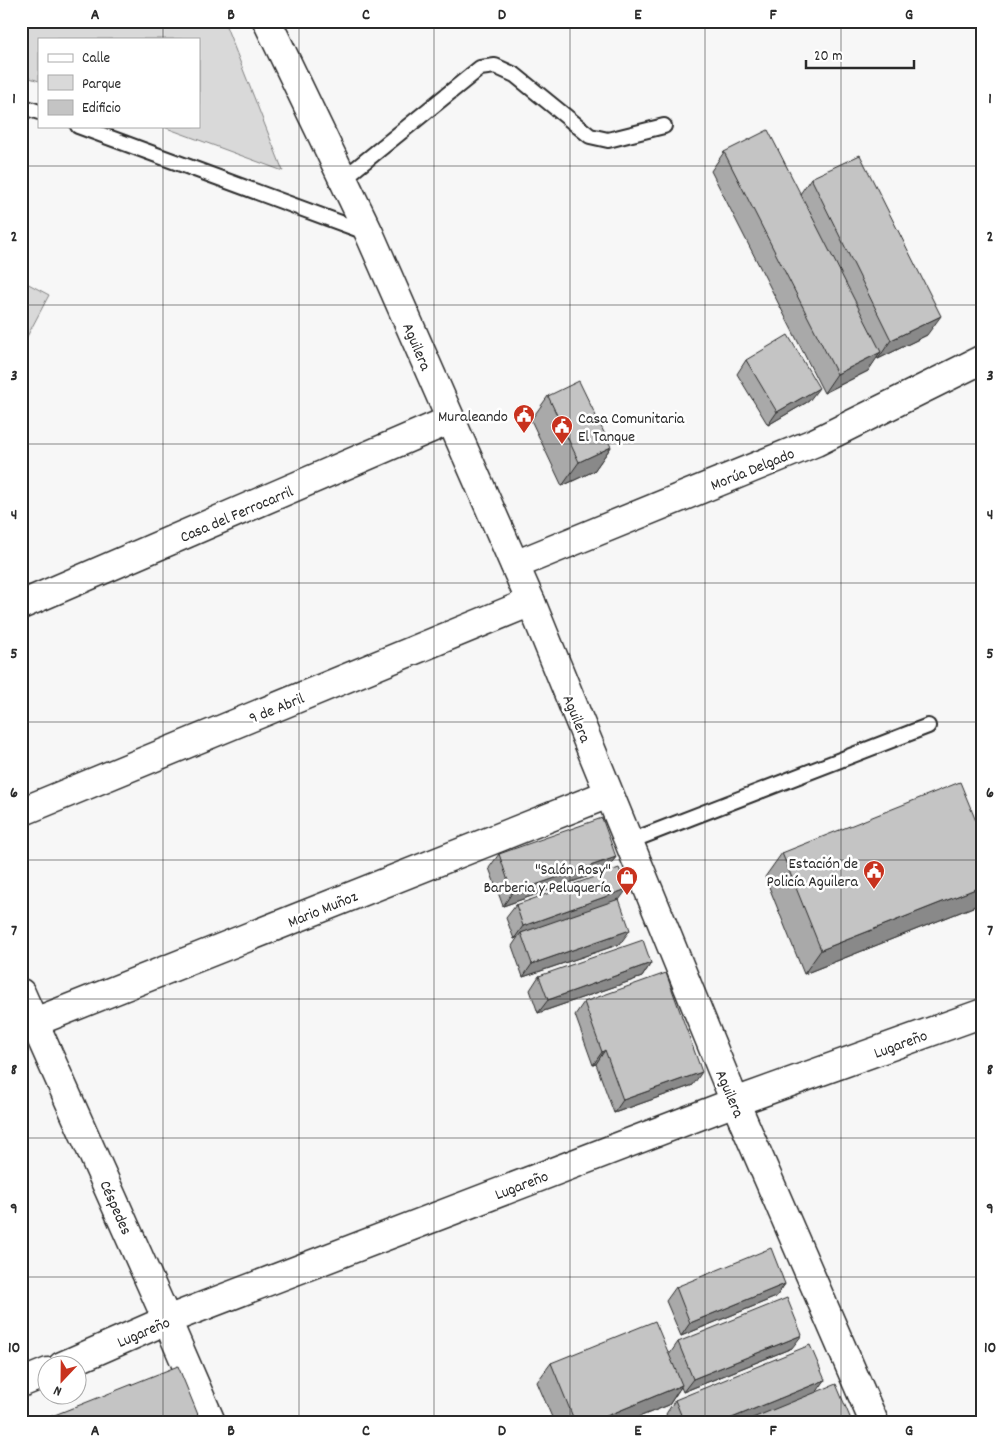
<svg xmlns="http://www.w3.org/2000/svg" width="1004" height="1443" viewBox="0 0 1004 1443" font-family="Dekko,sans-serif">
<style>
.green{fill:#d9d9d9;stroke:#828282}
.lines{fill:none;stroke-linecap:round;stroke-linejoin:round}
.lane-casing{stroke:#2b2b2b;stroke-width:18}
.street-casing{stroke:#2b2b2b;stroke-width:31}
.secondary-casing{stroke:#2b2b2b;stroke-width:31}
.lane{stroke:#fff;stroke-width:14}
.street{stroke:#fff;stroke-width:28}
.secondary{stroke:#fff;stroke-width:28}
.wall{fill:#a9a9a9;stroke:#2b2b2b}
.shaded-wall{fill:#898989;stroke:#2b2b2b}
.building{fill:#c4c4c4;stroke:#2b2b2b}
.grid{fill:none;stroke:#2b2b2b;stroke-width:1;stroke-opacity:0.55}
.labels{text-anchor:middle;stroke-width:5;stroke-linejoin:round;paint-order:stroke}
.street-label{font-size:16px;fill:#2b2b2b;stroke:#fff}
.poi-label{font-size:16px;fill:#2b2b2b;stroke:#fff;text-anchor:end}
.neatline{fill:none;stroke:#2b2b2b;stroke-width:2}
.grid-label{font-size:16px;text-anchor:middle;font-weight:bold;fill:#2b2b2b}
</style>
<rect width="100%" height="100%" fill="#f7f7f7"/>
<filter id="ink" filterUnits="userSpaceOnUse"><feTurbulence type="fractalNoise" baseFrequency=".02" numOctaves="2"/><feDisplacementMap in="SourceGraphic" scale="10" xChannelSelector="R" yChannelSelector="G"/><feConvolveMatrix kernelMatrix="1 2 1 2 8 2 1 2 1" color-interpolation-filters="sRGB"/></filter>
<g filter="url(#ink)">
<path class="green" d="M 21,21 L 224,21 L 283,171 L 161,126 L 199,126 L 199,39 L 39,39 L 39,81 L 21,75 Z
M 21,280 L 49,295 L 21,348 Z"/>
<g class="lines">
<g class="lane-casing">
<path id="lane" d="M 21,106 L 39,112
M 78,126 L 368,233
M 343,179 L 480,68 L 495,66 L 515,75 L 590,136 L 608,140 L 664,126
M 628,842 L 928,726"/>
</g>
<g class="street-casing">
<path id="street" d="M 515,565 L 816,442 L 983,359
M 21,605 L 450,420
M 21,812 L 531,602
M 21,993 L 167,1320 L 211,1422
M 35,1022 L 608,794
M 62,1366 L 167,1320 L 735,1102 L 983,1013
M 21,1383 L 48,1372"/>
</g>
<g class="secondary-casing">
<path id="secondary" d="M 267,21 L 369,233 L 531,602 L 735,1102 L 874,1422"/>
</g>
<use href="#lane" class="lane"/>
<use href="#street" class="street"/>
<use href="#secondary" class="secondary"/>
</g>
<path class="wall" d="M 724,152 L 800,194 L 811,178 L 927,335 L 878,359 L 877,357 L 868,371 L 824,393 L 711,171 Z
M 746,360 L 809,401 L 768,425 L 737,374 Z
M 548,396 L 611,447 L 594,471 L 562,486 L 531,420 Z
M 782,853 L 983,903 L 804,974 L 765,877 Z
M 499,854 L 616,857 L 606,870 L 503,906 L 489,868 Z
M 619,900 L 620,944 L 523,977 L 512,946 L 518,937 L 514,939 L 506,918 L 516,905 Z
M 651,963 L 642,977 L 538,1013 L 530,990 L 539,976 Z
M 584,1002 L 693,1085 L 614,1113 L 596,1064 L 593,1065 L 575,1015 Z
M 785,1284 L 776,1297 L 681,1336 L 666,1301 L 676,1287 Z
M 983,1337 L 983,1355 L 978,1344 Z
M 678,1342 L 792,1348 L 683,1392 L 681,1387 L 669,1405 L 626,1422 L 554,1422 L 537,1382 L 551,1363 L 669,1355 Z
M 825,1380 L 816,1392 L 852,1422 L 669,1422 L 666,1414 L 675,1400 Z"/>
<path class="shaded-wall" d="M 941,316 L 927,335 L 878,359 L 891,340 Z
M 881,352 L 868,371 L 824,393 L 837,374 Z
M 819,388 L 809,401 L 768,425 L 777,412 Z
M 611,447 L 594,471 L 562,486 L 579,462 Z
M 616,857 L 606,870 L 503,906 L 512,893 Z
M 983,886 L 983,903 L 804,974 L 821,950 Z
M 627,889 L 617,903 L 521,933 L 518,937 L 514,939 L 523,926 Z
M 630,930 L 620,944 L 523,977 L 532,964 Z
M 651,963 L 642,977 L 538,1013 L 548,1000 Z
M 605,1050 L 596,1064 L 593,1065 L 602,1052 Z
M 702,1072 L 693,1085 L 614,1113 L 623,1100 Z
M 785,1284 L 776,1297 L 681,1336 L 690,1323 Z
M 802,1335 L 792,1348 L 683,1392 L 693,1379 Z
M 825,1380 L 816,1393 L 746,1422 L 722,1422 Z
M 682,1385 L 669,1405 L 626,1422 L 592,1422 Z"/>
<path class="building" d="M 768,130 L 881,352 L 837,374 L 724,152 Z
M 860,155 L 941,316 L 891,340 L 811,178 Z
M 788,335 L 819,388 L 777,412 L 746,360 Z
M 579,381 L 611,447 L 579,462 L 548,396 Z
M 960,782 L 983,838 L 983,886 L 821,950 L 782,853 Z
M 602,818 L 616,857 L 512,893 L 499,854 Z
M 619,868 L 627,889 L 523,926 L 516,905 Z
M 619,899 L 630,930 L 532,964 L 521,933 Z
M 643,940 L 651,963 L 548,1000 L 539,976 Z
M 666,973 L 702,1072 L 623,1100 L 605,1050 L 602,1052 L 584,1002 Z
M 771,1248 L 785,1284 L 690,1323 L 676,1287 Z
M 787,1298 L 802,1335 L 693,1379 L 678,1342 Z
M 655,1321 L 682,1385 L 592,1422 L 575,1422 L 551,1363 Z
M 810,1345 L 825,1380 L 722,1422 L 684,1422 L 675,1400 Z
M 178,1366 L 201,1422 L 37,1422 Z
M 836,1384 L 852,1422 L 743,1422 Z"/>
</g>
<path class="grid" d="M 163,21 L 163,39M 299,21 L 299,1422M 434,21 L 434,1422M 570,21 L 570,1422M 705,21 L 705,1422M 841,21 L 841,1422M 163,126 L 163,1422M 21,166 L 983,166M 21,305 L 983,305M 21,444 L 983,444M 21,583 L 983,583M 21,722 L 983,722M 21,860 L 983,860M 21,999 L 983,999M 21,1138 L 983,1138M 21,1277 L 983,1277"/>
<defs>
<g id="civic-pin" transform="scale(1.125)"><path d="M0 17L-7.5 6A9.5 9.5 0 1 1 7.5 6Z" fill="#c8321e" stroke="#fff"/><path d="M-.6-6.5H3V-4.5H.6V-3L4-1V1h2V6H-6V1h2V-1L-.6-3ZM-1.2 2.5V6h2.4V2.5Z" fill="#fff"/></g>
<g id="shop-pin" transform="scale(1.125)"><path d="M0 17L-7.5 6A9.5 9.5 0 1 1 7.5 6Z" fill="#c8321e" stroke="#fff"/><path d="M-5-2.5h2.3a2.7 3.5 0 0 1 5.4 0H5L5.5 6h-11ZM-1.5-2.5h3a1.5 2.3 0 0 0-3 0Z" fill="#fff"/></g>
</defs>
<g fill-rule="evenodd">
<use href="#civic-pin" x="524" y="415"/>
<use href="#civic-pin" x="562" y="426"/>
<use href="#civic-pin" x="874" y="871"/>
<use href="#shop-pin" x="627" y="877"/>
</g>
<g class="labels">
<g class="street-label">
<text transform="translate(418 346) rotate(67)" y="6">Aguilera</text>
<text transform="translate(752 468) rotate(-22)" y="6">Morúa Delgado</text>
<text transform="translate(236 513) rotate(-23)" y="6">Casa del Ferrocarril</text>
<text transform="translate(276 707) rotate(-22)" y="6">9 de Abril</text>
<text transform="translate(578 718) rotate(68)" y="6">Aguilera</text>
<text transform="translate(322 908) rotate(-22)" y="6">Mario Muñoz</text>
<text transform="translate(900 1043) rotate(-20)" y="6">Lugareño</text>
<text transform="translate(731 1093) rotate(67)" y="6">Aguilera</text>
<text transform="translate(521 1184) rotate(-21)" y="6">Lugareño</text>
<text transform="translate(117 1207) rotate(66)" y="6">Céspedes</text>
<text transform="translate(143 1331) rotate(-23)" y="6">Lugareño</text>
</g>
<g class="poi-label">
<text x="508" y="421">Muraleando</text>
<text x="578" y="423" text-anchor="start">Casa Comunitaria<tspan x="578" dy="18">El Tanque</tspan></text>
<text x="858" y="868">Estación de<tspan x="858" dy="18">Policía Aguilera</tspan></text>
<text x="611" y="874">"Salón Rosy"<tspan x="611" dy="18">Barberia y Peluquería</tspan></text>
</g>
</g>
<rect width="1004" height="1443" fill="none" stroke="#fff" stroke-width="55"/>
<rect x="38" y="38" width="162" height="90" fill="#ffffff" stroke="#aaaaaa"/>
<rect x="48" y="54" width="25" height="8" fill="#ffffff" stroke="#aaaaaa"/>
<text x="82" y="62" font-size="15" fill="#2b2b2b">Calle</text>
<rect x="48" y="75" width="25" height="15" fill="#d9d9d9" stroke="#aaaaaa"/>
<text x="82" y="88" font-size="15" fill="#2b2b2b">Parque</text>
<rect x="48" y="100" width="25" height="15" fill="#c4c4c4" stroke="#aaaaaa"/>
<text x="82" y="112" font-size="15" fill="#2b2b2b">Edificio</text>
<g transform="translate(62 1380) rotate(202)"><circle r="24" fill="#ffffff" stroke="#aaaaaa"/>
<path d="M0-4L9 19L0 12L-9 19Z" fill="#c8321e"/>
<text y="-8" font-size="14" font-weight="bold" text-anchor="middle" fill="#2b2b2b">N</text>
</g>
<path d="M806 60v8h108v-8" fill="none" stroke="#2b2b2b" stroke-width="2.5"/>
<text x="814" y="60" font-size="15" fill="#2b2b2b" stroke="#ffffff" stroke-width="4" paint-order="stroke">20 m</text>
<rect x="28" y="28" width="948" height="1388" class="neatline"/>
<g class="grid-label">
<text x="95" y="19">A</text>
<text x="231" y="19">B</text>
<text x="366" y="19">C</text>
<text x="502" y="19">D</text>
<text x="638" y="19">E</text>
<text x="773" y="19">F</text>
<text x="909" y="19">G</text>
<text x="14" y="103">1</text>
<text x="990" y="103">1</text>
<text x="14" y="241">2</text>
<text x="990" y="241">2</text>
<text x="14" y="380">3</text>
<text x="990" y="380">3</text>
<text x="14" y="519">4</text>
<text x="990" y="519">4</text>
<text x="14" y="658">5</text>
<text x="990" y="658">5</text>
<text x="14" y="797">6</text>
<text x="990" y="797">6</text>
<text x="14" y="935">7</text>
<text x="990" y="935">7</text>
<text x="14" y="1074">8</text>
<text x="990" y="1074">8</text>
<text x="14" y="1213">9</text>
<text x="990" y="1213">9</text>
<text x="14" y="1352">10</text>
<text x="990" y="1352">10</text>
<text x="95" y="1435">A</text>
<text x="231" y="1435">B</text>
<text x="366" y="1435">C</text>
<text x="502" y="1435">D</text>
<text x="638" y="1435">E</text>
<text x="773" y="1435">F</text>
<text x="909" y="1435">G</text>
</g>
</svg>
